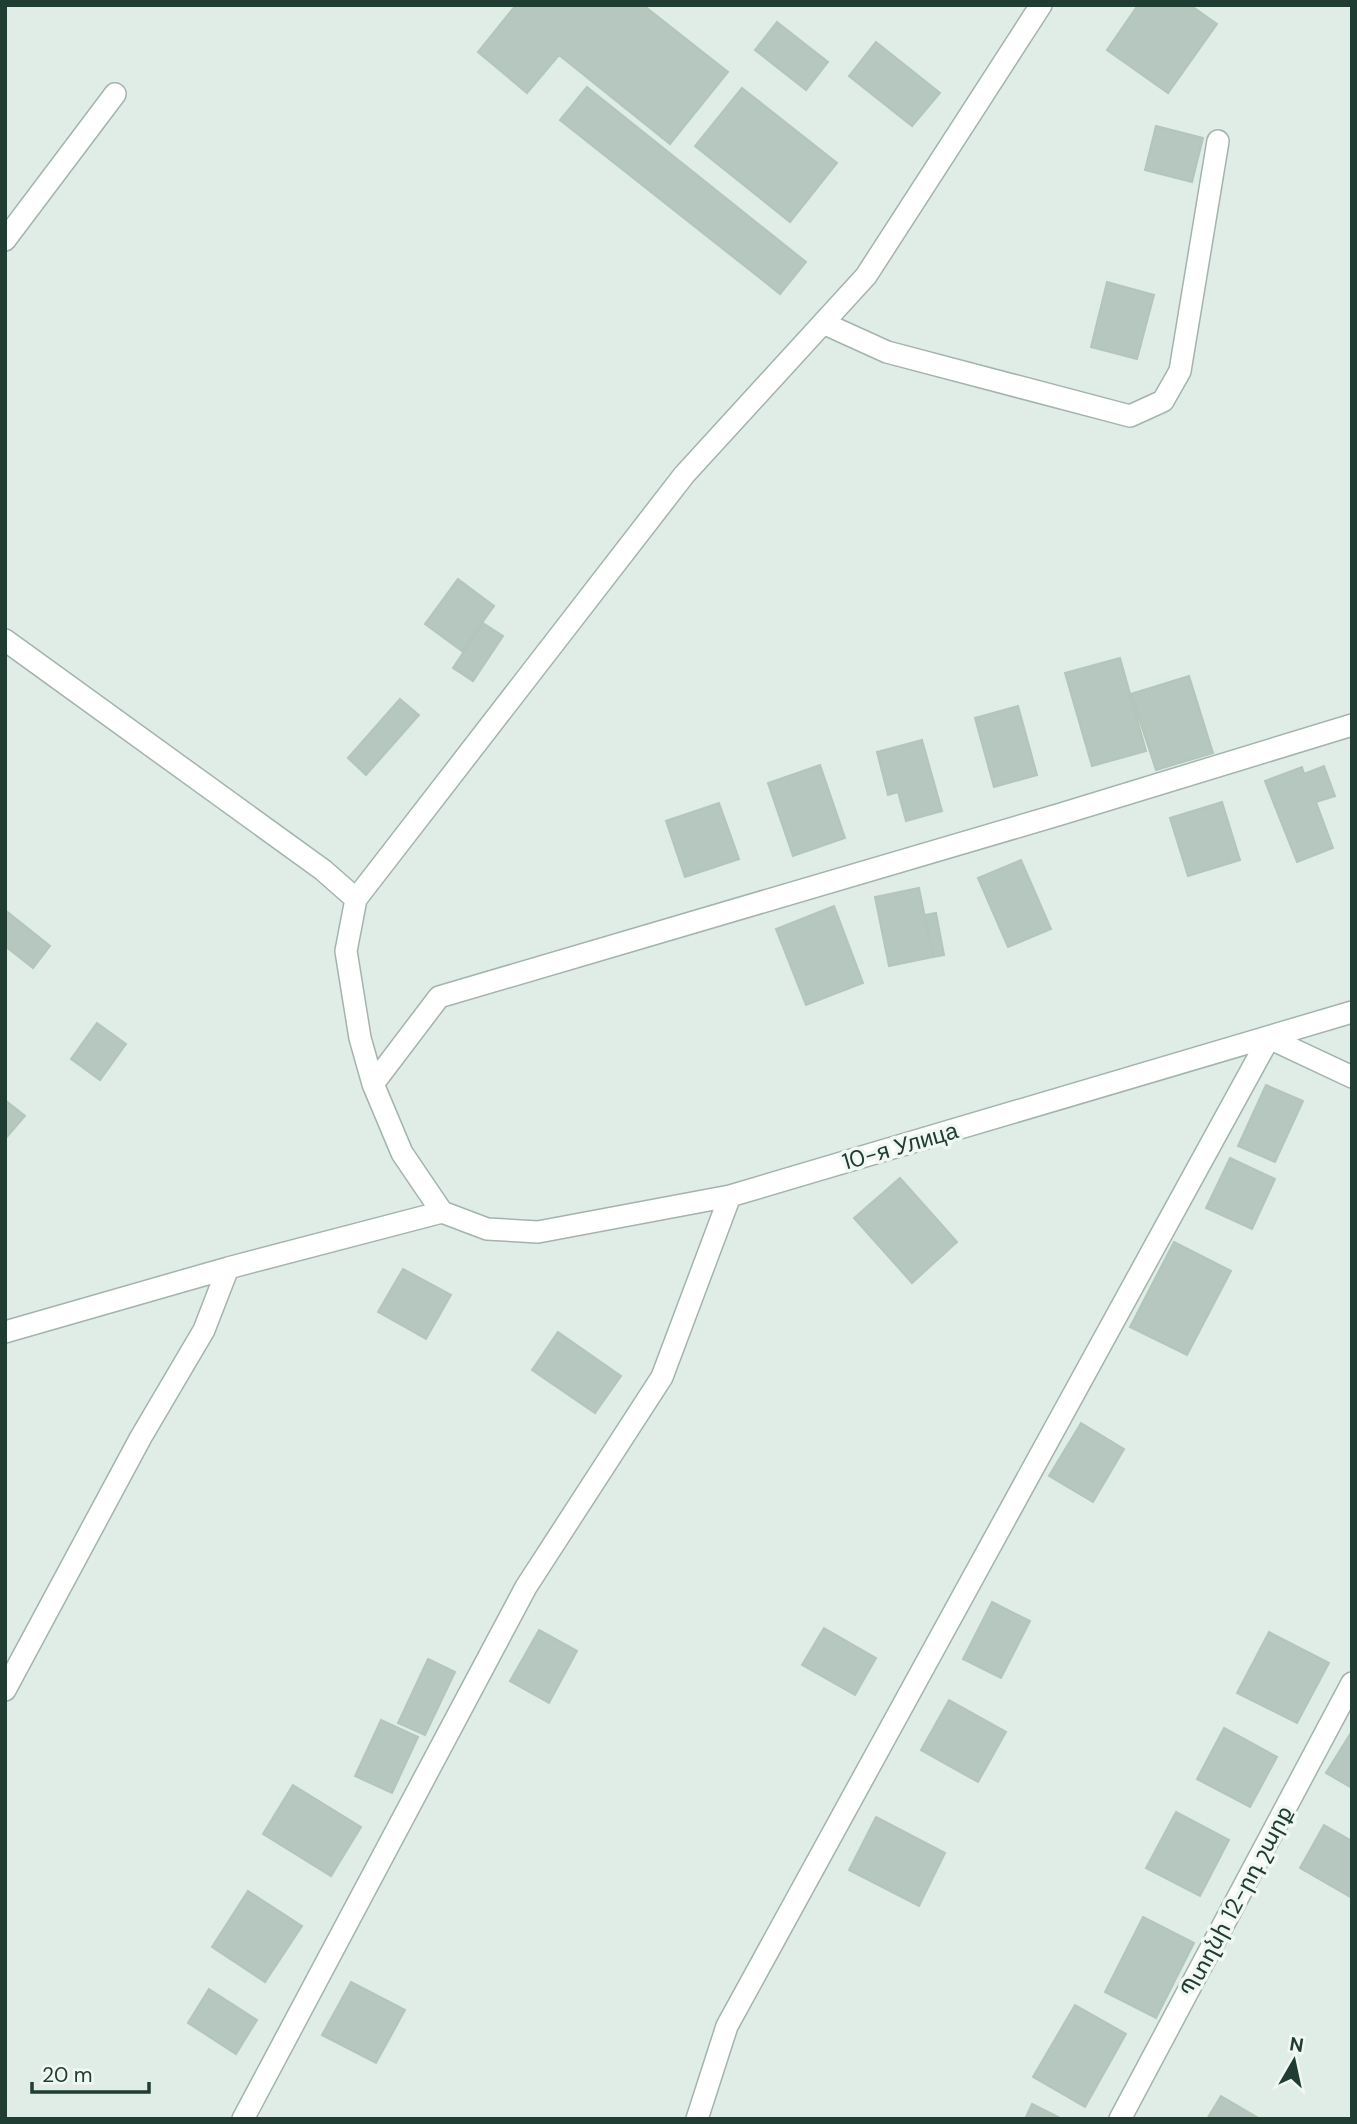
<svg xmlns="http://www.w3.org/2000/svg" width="1357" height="2124" viewBox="0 0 1357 2124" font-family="'DM Sans','Noto Sans Armenian',sans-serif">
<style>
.building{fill:#b5c7be;stroke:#b2c6bc;stroke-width:2}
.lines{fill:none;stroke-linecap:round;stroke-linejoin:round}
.minor-casing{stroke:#a3b4ad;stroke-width:24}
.minor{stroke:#fff;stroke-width:21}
.labels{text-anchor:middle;stroke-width:7;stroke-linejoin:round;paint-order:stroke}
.street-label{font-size:23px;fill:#203d33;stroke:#f1f8f4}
</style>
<rect width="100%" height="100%" fill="#e0ece6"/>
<path class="building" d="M 516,5 L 643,5 L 728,72 L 670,144 L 559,55 L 527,93 L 478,52 Z
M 1138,5 L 1190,5 L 1217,24 L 1168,93 L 1107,50 Z
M 777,22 L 828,62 L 806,90 L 755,50 Z
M 876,42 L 940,93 L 912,126 L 849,76 Z
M 587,87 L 806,262 L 780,294 L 560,120 Z
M 742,88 L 837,163 L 790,222 L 695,146 Z
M 1156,126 L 1203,138 L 1192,182 L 1145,170 Z
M 1107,282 L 1154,295 L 1137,359 L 1091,347 Z
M 458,579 L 494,606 L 462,651 L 425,624 Z
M 483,623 L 503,636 L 473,681 L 453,668 Z
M 1120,658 L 1146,751 L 1092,766 L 1065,673 Z
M 1189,676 L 1213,753 L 1156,770 L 1131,694 Z
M 400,699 L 419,715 L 366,775 L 348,758 Z
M 1018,706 L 1037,775 L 994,787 L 975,718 Z
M 922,740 L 942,811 L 906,821 L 898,792 L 888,795 L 877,752 Z
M 820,765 L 845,838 L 793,856 L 768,783 Z
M 1324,766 L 1335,796 L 1316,802 L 1333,848 L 1297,862 L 1265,781 L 1302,767 L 1304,774 Z
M 1222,802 L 1240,860 L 1188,876 L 1170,818 Z
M 719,803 L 739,859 L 685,877 L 666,821 Z
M 1021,860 L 1051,929 L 1008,947 L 978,878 Z
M 919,888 L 933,957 L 889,966 L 875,897 Z
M 834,906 L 863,983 L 806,1005 L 776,929 Z
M 5,910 L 50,946 L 33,968 L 5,946 Z
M 936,913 L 944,955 L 933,957 L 925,915 Z
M 97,1023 L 126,1044 L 100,1080 L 71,1059 Z
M 1266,1085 L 1303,1101 L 1275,1162 L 1238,1146 Z
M 5,1100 L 25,1116 L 5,1139 Z
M 1230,1158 L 1275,1179 L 1252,1229 L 1206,1208 Z
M 900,1178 L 957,1242 L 912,1283 L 854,1218 Z
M 1174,1242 L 1231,1271 L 1187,1355 L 1130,1327 Z
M 403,1269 L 451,1295 L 426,1339 L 378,1312 Z
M 558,1332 L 621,1376 L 595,1413 L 532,1370 Z
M 1081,1423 L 1124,1449 L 1093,1502 L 1049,1476 Z
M 992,1602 L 1030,1621 L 1001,1678 L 963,1659 Z
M 824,1628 L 876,1658 L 855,1695 L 802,1665 Z
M 539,1630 L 577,1651 L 549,1703 L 510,1681 Z
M 1269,1632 L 1329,1663 L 1297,1723 L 1237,1693 Z
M 428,1659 L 455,1672 L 425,1735 L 398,1723 Z
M 949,1700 L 1006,1732 L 978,1782 L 921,1750 Z
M 381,1720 L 418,1737 L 392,1793 L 355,1776 Z
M 1224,1728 L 1277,1757 L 1250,1807 L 1197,1779 Z
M 1352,1731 L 1352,1788 L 1326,1773 Z
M 293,1785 L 361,1827 L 331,1876 L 263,1834 Z
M 1176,1812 L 1229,1840 L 1200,1896 L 1146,1868 Z
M 876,1817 L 945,1853 L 919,1906 L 849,1870 Z
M 1324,1825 L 1352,1841 L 1352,1898 L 1300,1868 Z
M 248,1891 L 302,1926 L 265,1982 L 212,1947 Z
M 1143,1917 L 1194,1943 L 1156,2018 L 1105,1992 Z
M 351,1982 L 405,2010 L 376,2063 L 322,2035 Z
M 209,1989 L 257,2020 L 236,2054 L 188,2023 Z
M 1075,2005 L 1126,2034 L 1085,2107 L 1033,2077 Z
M 1221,2096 L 1260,2119 L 1207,2119 Z
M 1032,2104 L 1062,2119 L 1025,2119 Z"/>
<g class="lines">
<g class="minor-casing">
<path id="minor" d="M 5,240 L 115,94
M 823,323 L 887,352 L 1130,416 L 1163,401 L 1180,371 L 1218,141
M 5,640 L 323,870 L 356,899
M 373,1084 L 439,997 L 1061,814 L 1352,725
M 442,1212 L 402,1153 L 373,1084 L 360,1038 L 346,951 L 356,899 L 684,475 L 866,276 L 1041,5
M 442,1212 L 487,1229 L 538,1232 L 730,1196 L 1352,1012
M 5,1332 L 228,1268 L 442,1212
M 5,1690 L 141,1437 L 204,1330 L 228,1268
M 243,2119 L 526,1587 L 662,1377 L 730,1196
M 697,2119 L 727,2026 L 1269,1038 L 1352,1077
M 1120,2119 L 1352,1683"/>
</g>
<use href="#minor" class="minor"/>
</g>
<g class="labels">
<g class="street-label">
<text transform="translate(900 1146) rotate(-16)" y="8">10-я Улица</text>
<text transform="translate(1236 1901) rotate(-62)" y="8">Պտղնի 12-րդ շարք</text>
</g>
</g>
<rect width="1357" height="2124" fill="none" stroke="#203d33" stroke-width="14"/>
<g transform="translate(1294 2061) rotate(9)" stroke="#f1f8f4" stroke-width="5" paint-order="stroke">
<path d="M0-5L12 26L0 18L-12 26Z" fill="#203d33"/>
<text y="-10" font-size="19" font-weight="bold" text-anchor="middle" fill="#203d33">N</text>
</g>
<path d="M32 2082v10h117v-10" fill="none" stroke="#203d33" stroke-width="3.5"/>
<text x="42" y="2082" font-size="21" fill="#203d33" stroke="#f1f8f4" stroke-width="5" paint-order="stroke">20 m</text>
</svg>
